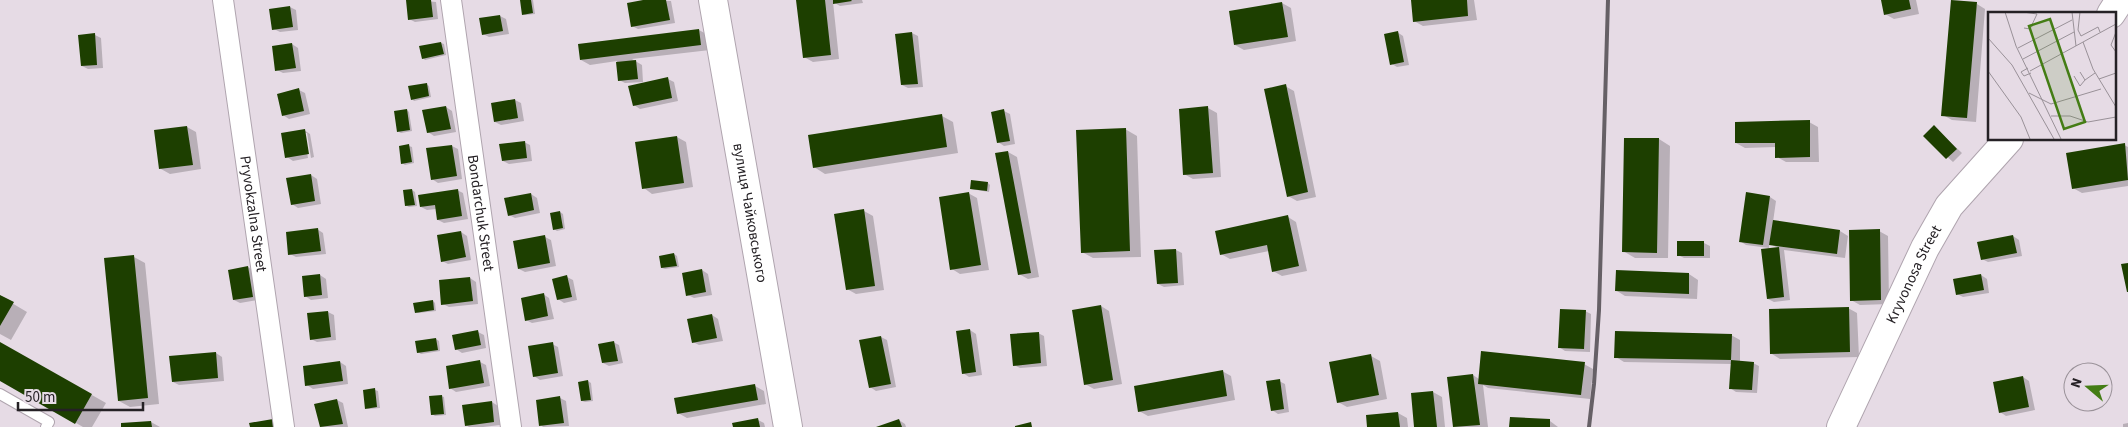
<svg xmlns="http://www.w3.org/2000/svg" width="2128" height="427" viewBox="0 0 2128 427" font-family="'Source Sans 3',sans-serif">
<style>
.shadow{fill:#0003}
.building{fill:#1d3f00}
.lines{fill:none;stroke-linecap:round;stroke-linejoin:round}
.lane-casing{stroke:#afa4ae;stroke-width:12}
.street-casing{stroke:#afa4ae;stroke-width:22}
.secondary-casing{stroke:#afa4ae;stroke-width:30}
.lane{stroke:#fff;stroke-width:10}
.street{stroke:#fff;stroke-width:20}
.secondary{stroke:#fff;stroke-width:28}
.rail{stroke:#666066;stroke-width:4}
.labels{text-anchor:middle;stroke-width:5;stroke-linejoin:round;paint-order:stroke}
.street-label{font-size:15px;fill:#252125;stroke:#e6dbe5}
.inset-road{fill:none;stroke:#999198;stroke-width:1}
.view{fill:#447d15;fill-opacity:0.15;stroke:#447d15;stroke-width:2.5}
.inset-edge{fill:none;stroke:#252125;stroke-width:2.5}
</style>
<rect width="100%" height="100%" fill="#e6dbe5"/>
<path class="shadow" d="M 416,0 L 436,2 L 438,19 L 415,22 L 409,19 Z
M 521,0 L 533,0 L 535,14 L 525,15 L 523,14 Z
M 650,0 L 671,1 L 675,23 L 638,29 L 632,26 Z
M 797,0 L 862,0 L 863,3 L 840,6 L 833,2 L 839,59 L 813,62 L 804,57 Z
M 1412,0 L 1474,0 L 1477,20 L 1423,26 L 1414,21 Z
M 1882,0 L 1916,0 L 1919,14 L 1894,19 L 1885,14 Z
M 1282,3 L 1291,8 L 1296,41 L 1244,50 L 1235,45 Z
M 1977,4 L 1985,9 L 1976,122 L 1952,120 L 1943,115 Z
M 290,7 L 296,10 L 298,30 L 280,32 L 274,29 Z
M 500,16 L 506,19 L 509,34 L 489,37 L 483,34 L 480,19 Z
M 699,30 L 708,35 L 710,50 L 632,59 L 642,65 L 643,82 L 625,83 L 619,80 L 617,61 L 590,65 L 581,60 Z
M 1397,32 L 1403,36 L 1409,65 L 1397,67 L 1392,64 Z
M 912,33 L 918,36 L 923,87 L 908,88 L 902,85 Z
M 95,35 L 101,38 L 103,68 L 88,69 L 82,66 Z
M 441,43 L 444,44 L 446,55 L 425,60 L 423,58 Z
M 292,44 L 298,48 L 301,71 L 283,73 L 277,70 Z
M 668,79 L 674,82 L 678,101 L 640,109 L 634,105 Z
M 426,84 L 429,86 L 431,97 L 414,101 L 412,99 Z
M 1285,86 L 1294,91 L 1316,197 L 1297,201 L 1288,196 Z
M 299,90 L 305,93 L 310,114 L 289,119 L 283,115 Z
M 515,100 L 521,103 L 524,121 L 501,125 L 495,122 Z
M 446,107 L 452,111 L 456,132 L 434,136 L 428,132 Z
M 1208,108 L 1217,113 L 1221,177 L 1193,179 L 1184,174 Z
M 407,110 L 409,112 L 412,131 L 401,133 L 399,132 Z
M 1004,111 L 1010,114 L 1015,144 L 1004,146 L 998,142 Z
M 942,116 L 953,122 L 958,153 L 825,174 L 814,167 Z
M 1809,122 L 1818,127 L 1819,162 L 1786,162 L 1777,157 L 1776,147 L 1745,148 L 1736,143 Z
M 187,127 L 196,132 L 201,169 L 170,174 L 161,169 L 156,131 Z
M 1934,127 L 1962,153 L 1953,162 L 1924,136 Z
M 1125,129 L 1137,136 L 1141,257 L 1093,258 L 1082,252 Z
M 304,130 L 310,134 L 314,157 L 311,158 L 307,133 L 304,133 L 308,158 L 293,161 L 287,157 Z
M 677,137 L 686,142 L 693,187 L 652,194 L 644,188 Z
M 1659,139 L 1670,146 L 1668,258 L 1635,258 L 1623,251 Z
M 524,142 L 530,145 L 532,161 L 509,164 L 503,161 Z
M 2124,145 L 2128,147 L 2128,186 L 2082,193 L 2073,188 Z
M 409,146 L 412,147 L 414,163 L 405,165 L 402,163 Z
M 452,146 L 458,149 L 462,179 L 438,183 L 432,179 Z
M 1008,152 L 1017,157 L 1039,277 L 1028,279 L 1019,274 Z
M 311,175 L 317,179 L 321,204 L 298,208 L 292,204 Z
M 988,183 L 990,185 L 989,192 L 971,189 Z
M 412,190 L 415,192 L 417,206 L 409,207 L 407,206 Z
M 457,190 L 463,193 L 468,219 L 444,223 L 438,220 L 436,209 L 427,210 L 421,207 Z
M 968,193 L 977,198 L 989,270 L 960,274 L 952,269 Z
M 531,194 L 537,198 L 540,213 L 515,218 L 509,215 Z
M 1770,197 L 1776,201 L 1773,222 L 1840,231 L 1848,236 L 1845,258 L 1784,250 L 1790,300 L 1774,302 L 1768,299 L 1778,248 L 1769,243 L 1769,248 L 1746,245 L 1740,241 Z
M 864,211 L 873,216 L 884,290 L 856,294 L 847,289 Z
M 560,212 L 563,214 L 565,229 L 557,231 L 554,229 Z
M 1288,217 L 1296,222 L 1307,271 L 1282,276 L 1273,271 L 1269,251 L 1230,259 L 1221,254 Z
M 317,229 L 323,233 L 326,254 L 296,257 L 290,254 Z
M 1879,231 L 1888,236 L 1889,304 L 1860,305 L 1851,300 Z
M 461,232 L 467,236 L 471,260 L 448,264 L 442,261 Z
M 2013,236 L 2019,240 L 2022,256 L 1988,262 L 1982,259 Z
M 545,237 L 551,240 L 556,266 L 525,272 L 519,269 Z
M 1704,243 L 1710,246 L 1710,258 L 1684,258 L 1678,255 Z
M 1176,250 L 1182,253 L 1184,285 L 1164,287 L 1158,284 Z
M 674,254 L 677,256 L 679,267 L 665,269 L 662,268 L 660,257 Z
M 134,257 L 145,263 L 159,404 L 130,407 L 119,401 Z
M 248,267 L 254,271 L 258,300 L 240,303 L 234,300 Z
M 702,270 L 708,274 L 712,295 L 694,298 L 688,295 Z
M 1689,274 L 1698,280 L 1697,299 L 1625,296 L 1617,291 Z
M 320,275 L 326,279 L 328,298 L 311,300 L 305,296 Z
M 1981,275 L 1987,279 L 1989,293 L 1963,297 L 1957,294 Z
M 567,277 L 573,280 L 577,300 L 564,303 L 558,299 Z
M 470,278 L 476,282 L 478,304 L 449,307 L 443,304 Z
M 543,294 L 549,298 L 554,319 L 532,323 L 526,320 Z
M 0,296 L 27,312 L 11,340 L 0,334 Z
M 433,301 L 435,303 L 436,311 L 418,313 L 416,312 Z
M 1101,306 L 1109,311 L 1122,384 L 1094,389 L 1085,384 Z
M 1848,308 L 1857,313 L 1859,357 L 1780,359 L 1772,354 Z
M 1585,311 L 1591,314 L 1590,352 L 1565,351 L 1559,347 Z
M 328,312 L 334,315 L 336,340 L 317,342 L 311,339 Z
M 712,315 L 718,319 L 723,341 L 699,345 L 693,342 Z
M 970,330 L 976,334 L 982,375 L 969,377 L 963,373 Z
M 478,332 L 484,335 L 486,348 L 462,353 L 456,349 Z
M 1038,333 L 1044,336 L 1047,366 L 1020,368 L 1014,365 Z
M 1731,335 L 1740,340 L 1740,362 L 1753,363 L 1759,366 L 1757,393 L 1736,392 L 1730,388 L 1732,364 L 1624,362 L 1616,357 Z
M 881,337 L 887,340 L 896,387 L 876,391 L 870,387 Z
M 436,339 L 439,341 L 440,351 L 421,354 L 418,352 Z
M 613,342 L 619,345 L 623,363 L 609,366 L 603,363 Z
M 0,343 L 106,403 L 92,427 L 83,427 L 0,379 Z
M 552,344 L 558,347 L 563,376 L 540,380 L 534,376 Z
M 216,353 L 222,357 L 224,381 L 179,385 L 173,382 Z
M 1371,356 L 1380,361 L 1387,399 L 1347,407 L 1338,402 Z
M 340,362 L 346,366 L 348,384 L 313,389 L 307,385 L 304,367 Z
M 480,362 L 486,365 L 490,386 L 456,392 L 450,388 Z
M 1584,364 L 1593,369 L 1590,399 L 1488,388 L 1483,385 L 1488,427 L 1454,427 L 1448,378 L 1473,375 L 1479,379 Z
M 1222,371 L 1231,376 L 1235,400 L 1148,416 L 1139,411 Z
M 2023,377 L 2029,381 L 2035,410 L 2006,416 L 2000,412 Z
M 588,381 L 591,383 L 593,401 L 585,402 L 582,401 Z
M 1279,381 L 1285,384 L 1289,412 L 1278,414 L 1272,410 Z
M 755,386 L 764,391 L 766,404 L 687,418 L 678,413 Z
M 375,390 L 378,391 L 380,408 L 368,409 L 366,408 Z
M 1433,392 L 1442,397 L 1445,427 L 1415,427 Z
M 441,396 L 444,397 L 446,415 L 435,416 L 432,414 Z
M 560,398 L 566,401 L 569,426 L 543,427 L 541,425 Z
M 337,400 L 343,403 L 348,427 L 321,427 L 316,405 Z
M 492,402 L 498,406 L 500,425 L 483,427 L 469,427 L 466,425 Z
M 1398,413 L 1407,418 L 1408,427 L 1368,427 Z
M 758,420 L 764,423 L 765,427 L 734,427 Z
M 899,420 L 905,424 L 906,427 L 879,427 Z
M 1550,421 L 1558,427 L 1510,427 Z
M 151,422 L 160,427 L 123,427 Z
M 2128,423 L 2128,427 L 2123,427 L 2123,424 Z"/>
<path class="building" d="M 406,0 L 431,0 L 433,17 L 408,20 Z
M 520,0 L 531,0 L 533,13 L 522,15 Z
M 643,0 L 666,0 L 670,20 L 631,27 L 627,3 Z
M 796,0 L 825,0 L 831,55 L 803,58 Z
M 833,0 L 851,0 L 852,1 L 833,4 Z
M 1411,0 L 1467,0 L 1468,16 L 1413,22 Z
M 1881,0 L 1909,0 L 1911,9 L 1884,15 Z
M 1951,0 L 1977,2 L 1967,118 L 1941,116 Z
M 1282,2 L 1288,37 L 1234,45 L 1229,11 Z
M 290,6 L 293,27 L 272,30 L 269,9 Z
M 500,15 L 503,31 L 482,35 L 479,18 Z
M 699,29 L 701,45 L 580,60 L 578,44 Z
M 1398,31 L 1404,62 L 1390,65 L 1384,34 Z
M 912,32 L 918,84 L 901,85 L 895,34 Z
M 95,33 L 97,65 L 81,66 L 78,35 Z
M 441,42 L 444,54 L 422,59 L 419,46 Z
M 292,43 L 296,68 L 275,71 L 272,46 Z
M 636,60 L 638,79 L 618,81 L 616,62 Z
M 668,77 L 672,98 L 633,106 L 628,86 Z
M 427,83 L 429,96 L 411,100 L 408,86 Z
M 1286,84 L 1308,192 L 1287,197 L 1264,89 Z
M 299,88 L 304,111 L 282,116 L 277,94 Z
M 515,99 L 518,118 L 494,122 L 491,103 Z
M 446,106 L 451,129 L 427,133 L 422,110 Z
M 1208,106 L 1213,173 L 1183,175 L 1179,109 Z
M 407,109 L 410,130 L 397,132 L 394,111 Z
M 1004,109 L 1010,141 L 997,143 L 991,112 Z
M 942,114 L 947,147 L 813,168 L 808,135 Z
M 1810,120 L 1810,157 L 1775,158 L 1775,143 L 1735,143 L 1735,122 Z
M 1934,125 L 1957,149 L 1946,159 L 1923,136 Z
M 187,126 L 193,165 L 159,169 L 154,130 Z
M 1126,128 L 1130,251 L 1081,253 L 1076,130 Z
M 305,129 L 309,154 L 285,158 L 281,133 Z
M 677,136 L 684,183 L 642,189 L 635,142 Z
M 1624,138 L 1659,138 L 1657,253 L 1622,252 Z
M 525,141 L 527,158 L 502,161 L 499,144 Z
M 2125,143 L 2128,180 L 2072,189 L 2066,153 Z
M 409,144 L 412,162 L 401,164 L 399,146 Z
M 452,145 L 457,176 L 431,180 L 426,148 Z
M 1008,151 L 1031,273 L 1018,275 L 995,153 Z
M 311,174 L 315,201 L 291,205 L 286,178 Z
M 971,180 L 988,182 L 987,191 L 970,189 Z
M 412,189 L 415,205 L 405,206 L 403,190 Z
M 458,189 L 462,216 L 437,220 L 435,205 L 420,207 L 418,195 Z
M 969,192 L 981,265 L 950,270 L 939,197 Z
M 1746,192 L 1770,196 L 1763,245 L 1739,242 Z
M 531,193 L 534,210 L 508,216 L 504,198 Z
M 864,209 L 875,286 L 846,290 L 834,214 Z
M 560,211 L 563,228 L 553,230 L 550,213 Z
M 1288,215 L 1299,266 L 1272,272 L 1267,245 L 1220,255 L 1215,231 Z
M 1773,220 L 1840,230 L 1837,254 L 1769,245 Z
M 318,228 L 321,251 L 288,255 L 286,232 Z
M 1880,229 L 1881,300 L 1850,301 L 1849,230 Z
M 461,231 L 466,257 L 441,262 L 437,235 Z
M 545,235 L 550,263 L 518,269 L 513,241 Z
M 2013,235 L 2017,253 L 1981,260 L 1977,242 Z
M 1677,241 L 1704,241 L 1704,256 L 1677,256 Z
M 1779,247 L 1784,297 L 1767,299 L 1761,249 Z
M 1176,249 L 1178,283 L 1157,284 L 1154,250 Z
M 674,253 L 677,266 L 661,268 L 659,256 Z
M 134,255 L 148,398 L 118,401 L 104,258 Z
M 2128,263 L 2128,292 L 2127,292 L 2121,264 Z
M 248,266 L 253,297 L 233,300 L 228,270 Z
M 702,269 L 706,292 L 686,296 L 682,273 Z
M 1616,270 L 1689,273 L 1689,294 L 1615,291 Z
M 320,274 L 322,295 L 304,297 L 302,276 Z
M 1981,274 L 1984,290 L 1956,295 L 1953,279 Z
M 567,275 L 572,297 L 557,300 L 552,279 Z
M 470,277 L 473,301 L 441,305 L 439,280 Z
M 544,293 L 548,316 L 525,321 L 521,298 Z
M 0,295 L 14,302 L 0,326 Z
M 433,300 L 434,310 L 415,313 L 413,303 Z
M 1101,305 L 1113,380 L 1084,385 L 1072,310 Z
M 1849,307 L 1850,352 L 1770,354 L 1769,309 Z
M 1560,309 L 1586,310 L 1584,349 L 1558,348 Z
M 328,311 L 331,337 L 310,340 L 307,313 Z
M 712,314 L 717,338 L 692,343 L 687,319 Z
M 970,329 L 976,372 L 962,374 L 956,331 Z
M 478,330 L 481,345 L 455,350 L 452,335 Z
M 1615,331 L 1732,334 L 1731,360 L 1614,358 Z
M 1039,332 L 1041,363 L 1013,366 L 1010,334 Z
M 881,336 L 891,384 L 869,388 L 859,340 Z
M 436,338 L 438,350 L 417,353 L 415,341 Z
M 614,341 L 618,361 L 602,363 L 598,344 Z
M 0,342 L 92,394 L 75,424 L 0,381 Z
M 553,342 L 558,373 L 533,377 L 528,346 Z
M 1481,351 L 1585,362 L 1581,395 L 1478,384 Z
M 216,352 L 218,378 L 172,382 L 169,356 Z
M 1371,354 L 1379,395 L 1337,403 L 1329,362 Z
M 480,360 L 484,383 L 449,389 L 446,366 Z
M 1731,360 L 1754,362 L 1752,390 L 1729,389 Z
M 340,361 L 343,381 L 305,386 L 303,366 Z
M 1223,370 L 1227,396 L 1138,412 L 1134,386 Z
M 1473,374 L 1480,425 L 1453,427 L 1447,377 Z
M 2023,376 L 2029,407 L 1999,413 L 1993,382 Z
M 1280,379 L 1284,409 L 1271,411 L 1266,381 Z
M 588,380 L 591,400 L 581,401 L 578,382 Z
M 755,384 L 758,400 L 677,414 L 674,398 Z
M 375,388 L 377,407 L 365,409 L 363,390 Z
M 1433,391 L 1437,427 L 1414,427 L 1411,393 Z
M 442,395 L 444,414 L 431,415 L 429,396 Z
M 560,396 L 564,423 L 539,426 L 536,400 Z
M 337,399 L 343,424 L 320,427 L 314,404 Z
M 492,401 L 494,422 L 465,426 L 462,405 Z
M 1398,412 L 1400,427 L 1367,427 L 1366,415 Z
M 1510,417 L 1550,419 L 1550,427 L 1509,427 Z
M 758,418 L 760,427 L 733,427 L 732,423 Z
M 273,419 L 274,427 L 250,427 L 249,423 Z
M 899,419 L 902,427 L 876,427 Z
M 151,421 L 152,427 L 121,427 L 121,423 Z
M 1031,422 L 1032,427 L 1015,427 L 1015,426 Z"/>
<g class="lines">
<g class="lane-casing">
<path id="lane" d="M 0,394 L 49,422 L 46,427"/>
</g>
<g class="street-casing">
<g id="street">
<path id="s1" d="M 223,0 L 284,427"/>
<path id="s2" d="M 451,0 L 511,427"/>
</g>
</g>
<g class="secondary-casing">
<g id="secondary">
<path id="s3" d="M 713,0 L 788,427"/>
<path d="M 2111,14 L 2120,0"/>
<path id="s4" d="M 1841,427 L 1925,248 L 1949,206 L 2009,139"/>
</g>
</g>
<use href="#lane" class="lane"/>
<use href="#street" class="street"/>
<use href="#secondary" class="secondary"/>
<path class="rail" d="M 1589,427 L 1594,384 L 1599,310 L 1608,0"/>
</g>
<g class="labels">
<g class="street-label">
<text dy="5" stroke="none"><textPath href="#s1" startOffset="216">Pryvokzalna Street</textPath></text>
<text dy="5" stroke="none"><textPath href="#s2" startOffset="215">Bondarchuk Street</textPath></text>
<text dy="5" stroke="none"><textPath href="#s3" startOffset="216">вулиця Чайковського</textPath></text>
<text dy="5" stroke="none"><textPath href="#s4" startOffset="169">Kryvonosa Street</textPath></text>
</g>
</g>
<g transform="translate(1988 12)">
<rect width="128" height="128" fill="#e6dbe5"/>
<path class="inset-road" d="M 17,0 L 28,34 L 73,127M 35,0 L 49,2 L 42,17 L 36,16M 84,0 L 88,34M 90,18 L 93,24 L 110,15 L 112,20M 90,18 L 92,0M 128,20 L 123,33 L 128,40M 0,26 L 24,53 L 66,127M 95,30 L 105,57 L 128,95M 30,36 L 84,8M 35,47 L 86,20M 40,56 L 33,60 L 36,64 L 43,61M 0,59 L 33,105 L 42,127M 42,59 L 128,12M 92,60 L 97,68 L 107,61M 86,64 L 92,74 L 97,68M 111,67 L 128,61M 41,81 L 63,92 L 113,77M 63,104 L 82,104 L 100,110 L 128,105"/>
<path class="view" d="M 62,7 L 97,110 L 76,117 L 41,14 Z"/>
<rect width="128" height="128" class="inset-edge"/>
</g>
<g transform="translate(2088 387) rotate(289)"><circle r="24" fill="#e6dbe5" stroke="#999198"/>
<path d="M0-4L9 19L0 12L-9 19Z" fill="#447d15"/>
<text y="-8" font-size="14" font-weight="bold" text-anchor="middle" fill="#252125">N</text>
</g>
<path d="M18 402v8h125v-8" fill="none" stroke="#252125" stroke-width="2.5"/>
<text x="25" y="402" font-size="15" fill="#252125" stroke="#e6dbe5" stroke-width="4" paint-order="stroke">50 m</text>
</svg>
